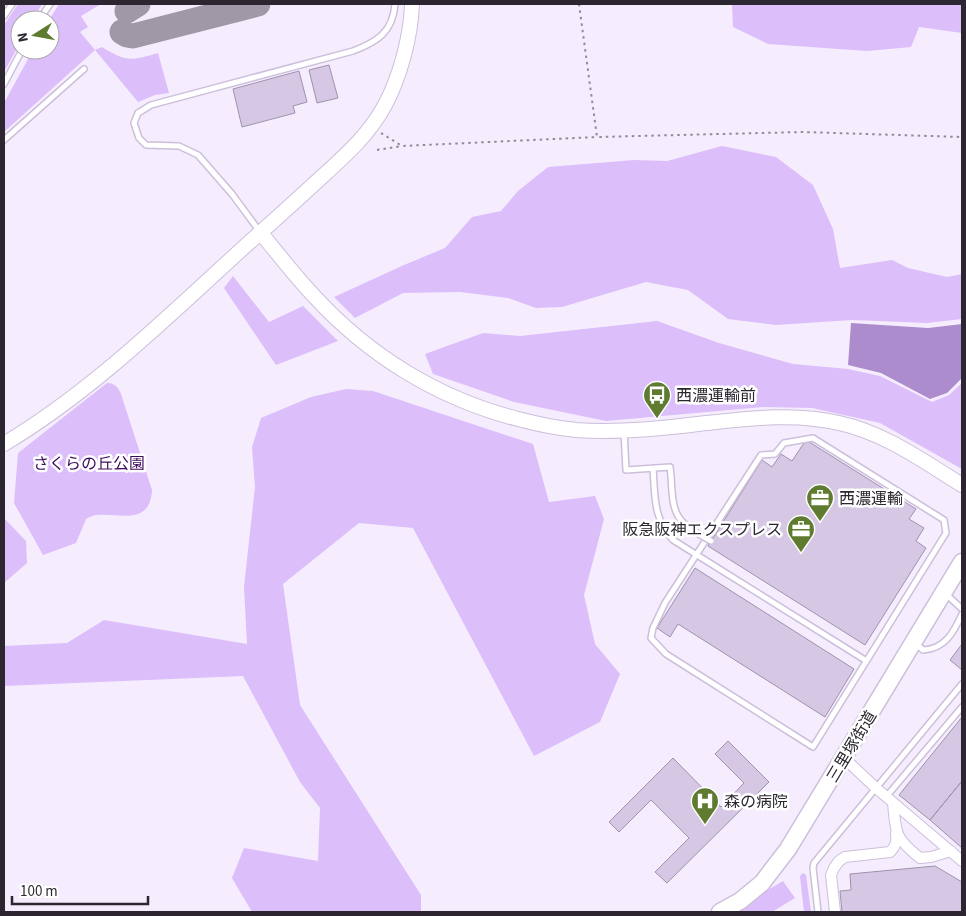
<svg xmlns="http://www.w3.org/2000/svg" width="966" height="916" viewBox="0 0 966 916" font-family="'Source Sans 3','Noto Sans JP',sans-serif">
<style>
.green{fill:#dcbefb}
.water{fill:#ad8cce}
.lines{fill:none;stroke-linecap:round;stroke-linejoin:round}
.taxiway{stroke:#9f98a6;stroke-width:25}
.building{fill:#d6c8e4;stroke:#9e92ac}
.lane-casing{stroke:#ccbfdb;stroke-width:8}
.street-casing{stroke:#ccbfdb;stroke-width:12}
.secondary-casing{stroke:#ccbfdb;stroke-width:16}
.primary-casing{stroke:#ccbfdb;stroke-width:19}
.path{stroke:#918b98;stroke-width:2;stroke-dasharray:2.5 4;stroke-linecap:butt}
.lane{stroke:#fff;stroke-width:5}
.street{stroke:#fff;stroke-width:10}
.secondary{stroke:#fff;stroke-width:14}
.primary{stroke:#fff;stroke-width:16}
.lane-bridge-casing{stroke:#ccbfdb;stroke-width:8;stroke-linecap:butt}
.lane-bridge{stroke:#fff;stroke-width:5}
.labels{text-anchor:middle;stroke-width:5;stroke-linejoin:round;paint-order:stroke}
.poi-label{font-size:16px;fill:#2b2630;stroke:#fff;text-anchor:start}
.park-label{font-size:16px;fill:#3c0b5c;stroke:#fff}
.street-label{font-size:16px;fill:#2b2630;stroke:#fff}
</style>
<rect width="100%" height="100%" fill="#f5edfe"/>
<path class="green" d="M 18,4 L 42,4 L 33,20 L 20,20 L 20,43 L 4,72 L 4,25 Z
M 59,4 L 101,4 L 81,16 L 88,27 L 80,32 L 95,50 L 102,47 C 126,62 131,61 158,53 L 169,93 L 155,95 L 138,102 L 95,50 L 4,132 L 4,103 L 33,50 L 50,50 L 49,20 Z
M 732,4 L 962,4 L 962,33 L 919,27 L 911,47 L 867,51 L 768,44 L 733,27 Z
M 722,146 L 776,157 L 813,185 L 833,229 L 840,268 L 892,260 L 908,268 L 947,277 L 962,274 L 962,319 L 927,323 L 852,320 L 776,325 L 728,319 L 688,290 L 646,282 L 562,307 L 536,308 L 508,298 L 460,292 L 403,293 L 355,318 L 334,297 L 404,265 L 445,248 L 472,217 L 501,211 L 518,191 L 548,167 L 634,160 L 667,161 Z
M 233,276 L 269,322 L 303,306 L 338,341 L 276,365 L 224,288 Z
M 657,321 L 719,343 L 793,364 L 848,369 L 880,376 L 932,402 L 949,395 L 962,383 L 962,469 L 880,423 L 812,408 L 763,407 L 606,421 L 514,402 L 433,374 L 425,354 L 483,333 L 520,336 Z
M 107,383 C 115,383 118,387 121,394 L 152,490 C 150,526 120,513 97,515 C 94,515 90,517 86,519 L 76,543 L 43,555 L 14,503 L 18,453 Z
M 346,389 L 373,391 L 533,444 L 549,502 L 595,496 L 604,519 L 584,595 L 595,644 L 620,674 L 600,722 L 534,756 L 413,528 L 359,523 L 283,584 L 300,705 L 421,895 L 421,912 L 252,912 L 232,878 L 244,848 L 318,861 L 320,808 L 300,782 L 243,676 L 4,686 L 4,646 L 67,643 L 104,620 L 247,644 L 244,587 L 255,487 L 252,447 L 261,418 L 311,397 Z
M 4,518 L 26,541 L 27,563 L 4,583 Z
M 803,873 L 806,875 L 811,912 L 804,912 L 800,876 Z
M 783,881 L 795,898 L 772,912 L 731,912 Z"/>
<path class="water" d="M 851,323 L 928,328 L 962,324 L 962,378 L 947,393 L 930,399 L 881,373 L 848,365 Z"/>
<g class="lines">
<path class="taxiway" d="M 127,11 L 138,4
M 122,32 L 127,35 L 133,36 L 258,4"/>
</g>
<path class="building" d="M 329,65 L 338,98 L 317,103 L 309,70 Z
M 299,71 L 307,102 L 293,106 L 295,113 L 242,127 L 233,89 Z
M 806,440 L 916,509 L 909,519 L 924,528 L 916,541 L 926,548 L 865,645 L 708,546 L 762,460 L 772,467 L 781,454 L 792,461 Z
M 695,568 L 854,669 L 825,717 L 678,624 L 670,637 L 657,628 Z
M 962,644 L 962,670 L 950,660 Z
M 962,717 L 962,781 L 930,820 L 899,795 Z
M 728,741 L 769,782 L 667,883 L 655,872 L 689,838 L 651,800 L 619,832 L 609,822 L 673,758 L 721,807 L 744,783 L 715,754 Z
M 962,781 L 962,848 L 930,820 Z
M 935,866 L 962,882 L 962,912 L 842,912 L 840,891 L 851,890 L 850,874 Z"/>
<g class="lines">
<g class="lane-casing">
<path id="lane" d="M 4,16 L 12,4
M 39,20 L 50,4
M 4,84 L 22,50
M 4,140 L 84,69
M 260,232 L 232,194 L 198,155 L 179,146 L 146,145 L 139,138 L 134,123 L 138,113 L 151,105 L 353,51 C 377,42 393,32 395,4
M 624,431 L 626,470 L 670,467 L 671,476
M 813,438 L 944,520 L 946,533 L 813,747 L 666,654 L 651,638 L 653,628 L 665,603 L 761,455 L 775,454 L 784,443 Z
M 653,468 C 655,495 653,519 673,540 L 865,660
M 946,594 L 962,609
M 916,644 L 923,650 C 945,649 954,632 962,614
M 886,797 L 962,707
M 818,912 L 813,868 L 814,863 L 962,684"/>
</g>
<g class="street-casing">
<path id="street" d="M 844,758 L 876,788 L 962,861
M 893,803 C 896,834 895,838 920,858 L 931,857 L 951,851
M 835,912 L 831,875 L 834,868 L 839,861 L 845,857 L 890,852 C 896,846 897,841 896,833"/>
</g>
<g class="secondary-casing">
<path id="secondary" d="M 261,233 C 278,254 295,276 314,296 C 369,356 439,399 518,419 C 537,424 556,428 576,430 C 616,433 658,429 698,424 C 745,419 793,412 839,423 C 885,433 923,461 962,485
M 4,444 C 96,389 173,311 252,240 C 277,218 301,196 325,174 C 348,153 370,133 385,105 C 400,77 411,36 412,4"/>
</g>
<g class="primary-casing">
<path id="primary" d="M 720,912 L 740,901 L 762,883 L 788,849 L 962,562"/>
</g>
<path class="path" d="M 579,4 L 597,137 L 803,132 L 962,137
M 381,133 L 402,146 L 597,137
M 377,150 L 402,146"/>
<use href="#lane" class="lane"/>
<use href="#street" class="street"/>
<use href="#secondary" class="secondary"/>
<use href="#primary" class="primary"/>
<g class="lane-bridge-casing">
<path id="lane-bridge" d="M 671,476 C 673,517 675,521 711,541"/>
</g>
<use href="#lane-bridge" class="lane-bridge"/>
</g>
<defs>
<g id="bus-pin" transform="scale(1.4375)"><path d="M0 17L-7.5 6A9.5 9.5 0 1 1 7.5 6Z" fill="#5f7b2f" stroke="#fff"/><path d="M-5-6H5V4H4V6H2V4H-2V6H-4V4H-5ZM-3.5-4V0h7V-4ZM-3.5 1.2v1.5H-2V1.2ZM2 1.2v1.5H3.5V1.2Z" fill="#fff"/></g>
<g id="office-pin" transform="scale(1.4375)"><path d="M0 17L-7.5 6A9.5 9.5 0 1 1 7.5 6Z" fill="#5f7b2f" stroke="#fff"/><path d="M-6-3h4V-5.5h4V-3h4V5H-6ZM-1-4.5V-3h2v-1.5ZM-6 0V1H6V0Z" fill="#fff"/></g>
<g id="hospital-pin" transform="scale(1.4375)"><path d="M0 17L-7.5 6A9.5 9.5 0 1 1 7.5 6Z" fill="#5f7b2f" stroke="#fff"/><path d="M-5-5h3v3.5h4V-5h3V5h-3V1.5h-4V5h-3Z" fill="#fff"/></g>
</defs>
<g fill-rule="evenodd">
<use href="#bus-pin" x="657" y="395"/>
<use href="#office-pin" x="820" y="498"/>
<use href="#office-pin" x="801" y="529"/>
<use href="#hospital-pin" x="705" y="801"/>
</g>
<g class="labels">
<g class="poi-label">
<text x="676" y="401">西濃運輸前</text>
<text x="839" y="504">西濃運輸</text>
<text x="782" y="535" text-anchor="end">阪急阪神エクスプレス</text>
<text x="724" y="807">森の病院</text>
</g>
<g class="park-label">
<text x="89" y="469">さくらの丘公園</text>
</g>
<g class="street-label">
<text transform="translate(851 746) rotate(-59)" y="6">三里塚街道</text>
</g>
</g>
<rect width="966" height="916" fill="none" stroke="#2b2630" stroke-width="10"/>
<g transform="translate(35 35) rotate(259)"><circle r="24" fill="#ffffff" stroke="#aaa8ac"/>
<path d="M0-4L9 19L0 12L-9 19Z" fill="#5f7b2f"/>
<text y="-8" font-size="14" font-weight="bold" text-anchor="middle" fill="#2b2630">N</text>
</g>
<path d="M12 896v8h136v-8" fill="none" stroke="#2b2630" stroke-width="2.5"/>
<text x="20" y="896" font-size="15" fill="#2b2630" stroke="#ffffff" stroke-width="4" paint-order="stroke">100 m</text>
</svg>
